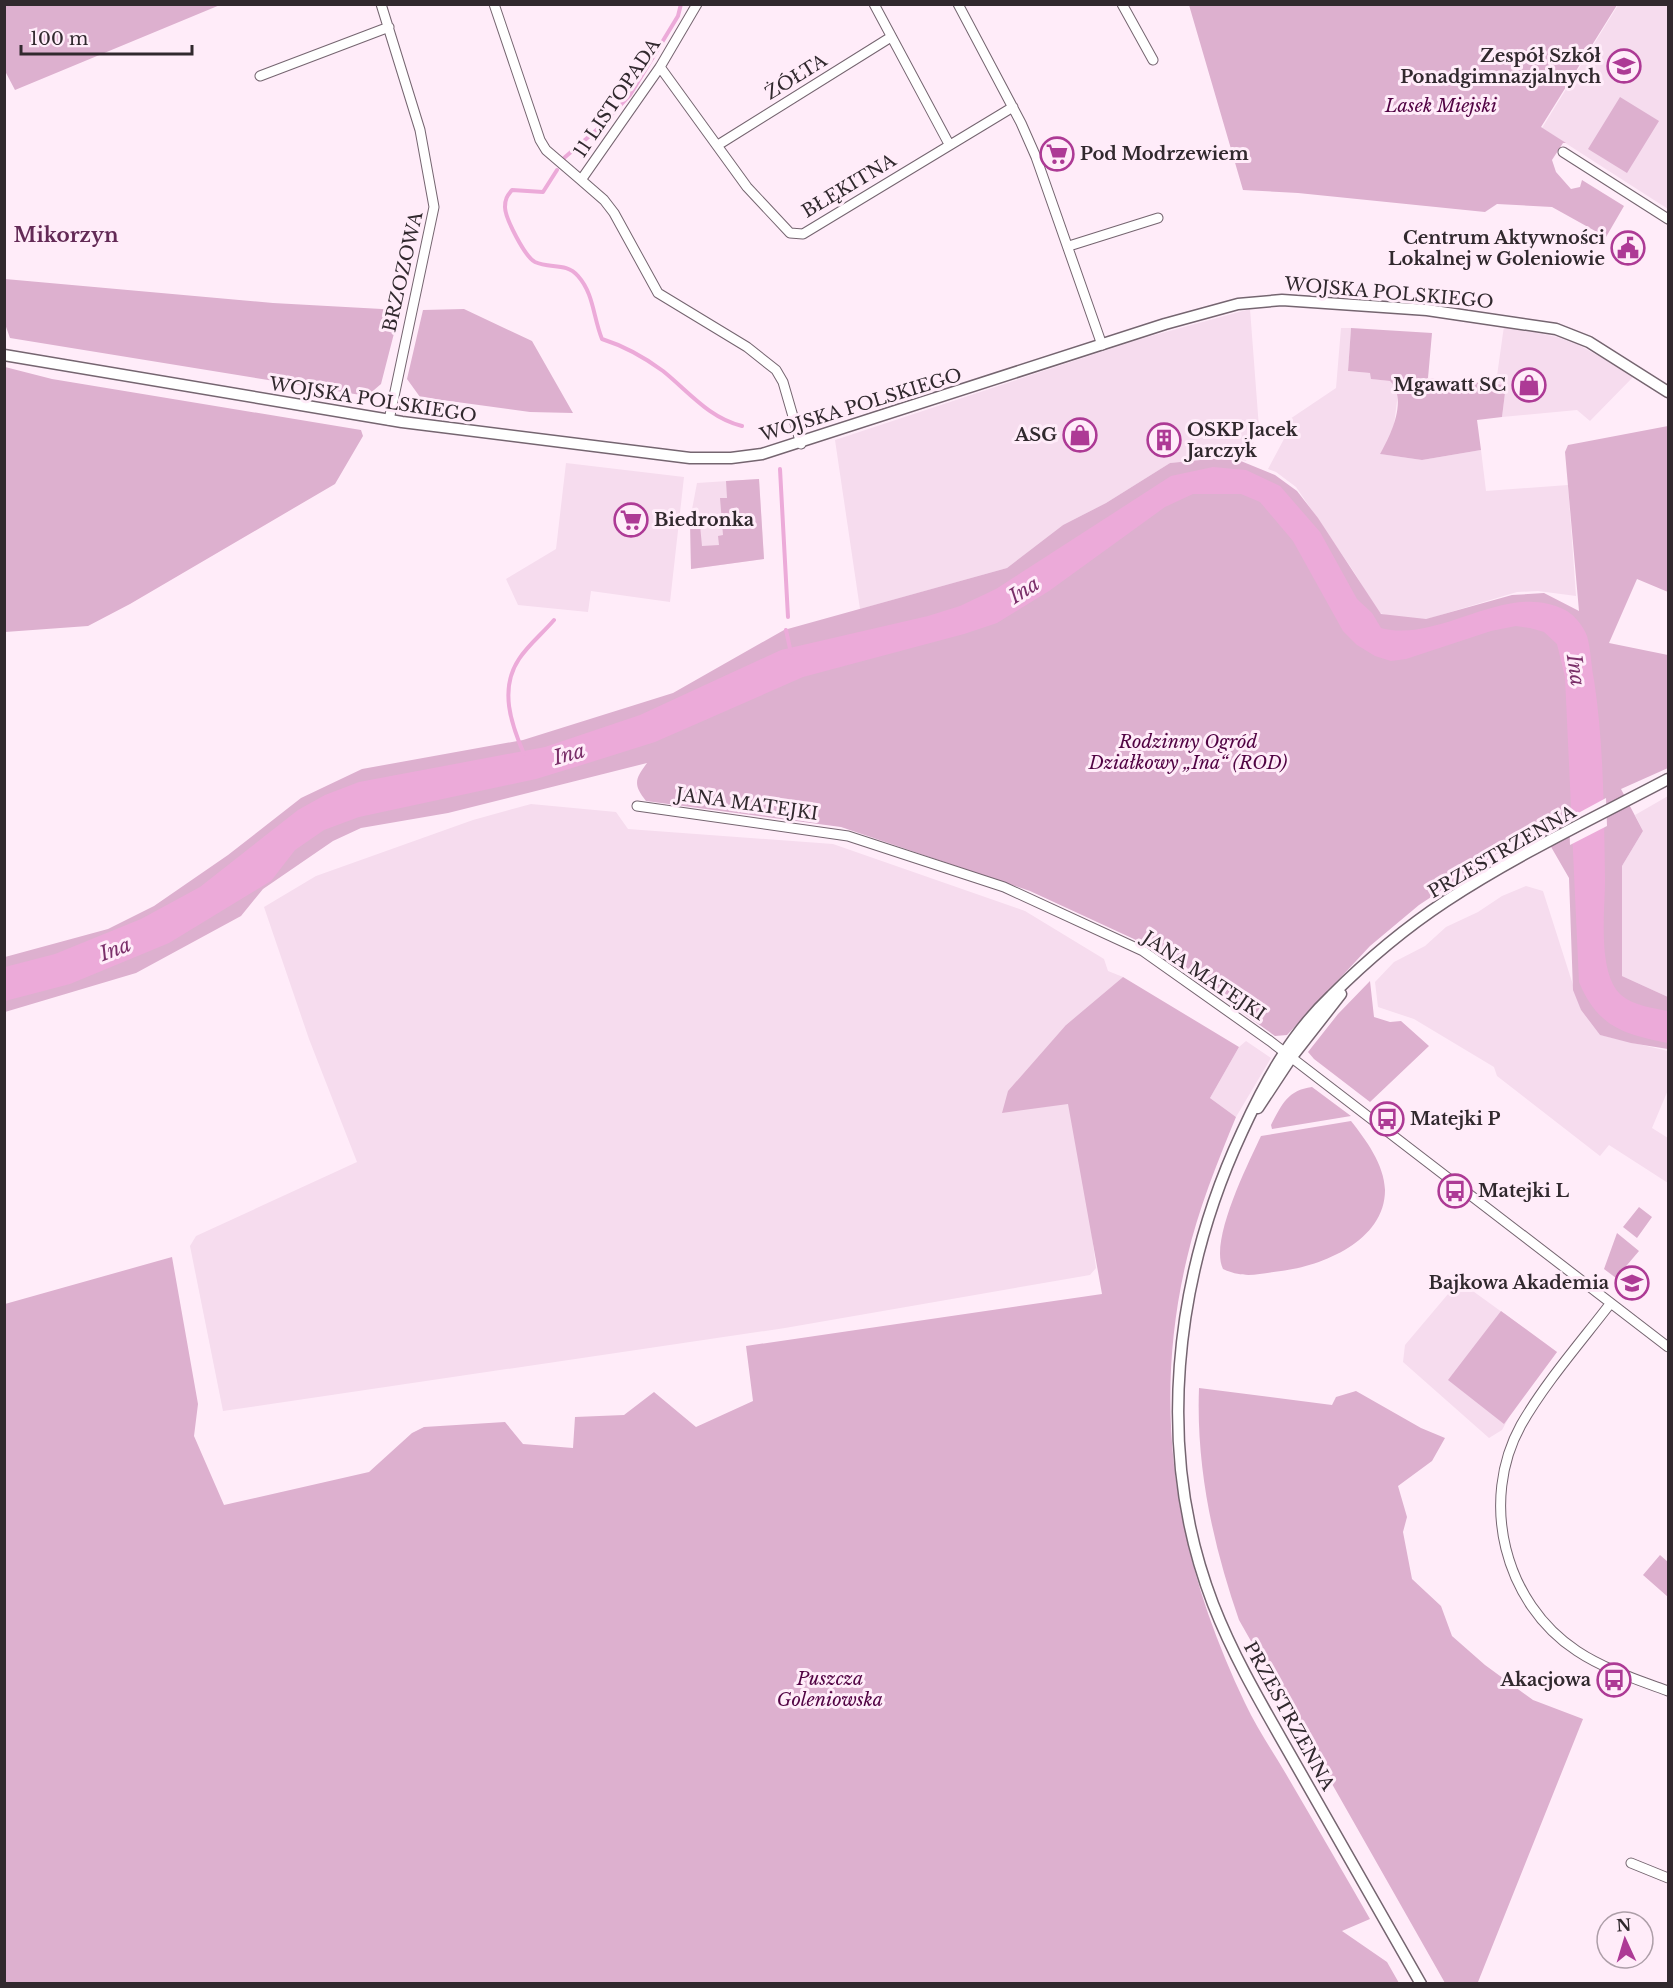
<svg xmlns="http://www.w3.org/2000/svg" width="1673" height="1988" viewBox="0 0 1673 1988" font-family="'Libre Baskerville',serif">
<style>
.built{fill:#f6dcee}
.green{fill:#ddb0cf}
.water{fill:#ecaad9}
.pier{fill:#ffecf9}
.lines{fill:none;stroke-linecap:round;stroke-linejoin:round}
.stream{stroke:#ecaad9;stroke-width:4}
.minor-casing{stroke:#756570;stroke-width:11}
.tertiary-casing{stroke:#756570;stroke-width:13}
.minor{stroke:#fff;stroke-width:9}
.tertiary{stroke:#fff;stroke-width:10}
.labels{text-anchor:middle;stroke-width:6;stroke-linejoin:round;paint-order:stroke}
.poi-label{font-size:18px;font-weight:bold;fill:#31292e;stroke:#ffecf9;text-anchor:end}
.street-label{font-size:18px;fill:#31292e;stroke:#ffecf9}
.park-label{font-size:18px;font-style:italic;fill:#510343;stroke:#ffecf9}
.neighbourhood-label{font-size:20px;font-weight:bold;fill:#632a56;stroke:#ffecf9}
.water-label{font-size:20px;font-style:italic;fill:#7a2f69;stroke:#ffecf9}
</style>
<rect width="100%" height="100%" fill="#ffecf9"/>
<path class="built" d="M 1618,5 L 1668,5 L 1668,209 L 1542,128 Z
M 1250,309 L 1259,428 L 1246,461 L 1231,457 L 1170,463 L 1106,503 L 1063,525 L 1007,568 L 860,609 L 835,440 L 1140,339 Z
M 1504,326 L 1557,337 L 1579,345 L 1634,376 L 1590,421 L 1577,410 L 1502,417 L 1506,385 L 1496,383 Z
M 1341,328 L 1351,328 L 1348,371 L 1371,373 L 1372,379 L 1390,381 L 1396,387 L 1398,393 L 1393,433 L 1380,454 L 1422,460 L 1481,450 L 1486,491 L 1568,485 L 1576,596 L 1538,591 L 1517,592 L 1424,620 L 1401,622 L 1378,612 L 1354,572 L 1296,487 L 1276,472 L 1268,469 L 1284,439 L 1281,425 L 1336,388 Z
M 566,463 L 684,477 L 670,602 L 591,591 L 588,612 L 518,605 L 506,579 L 556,549 Z
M 759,479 L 764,559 L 691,569 L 690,520 L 697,483 Z
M 1668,796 L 1668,997 L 1622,976 L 1622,866 L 1643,831 L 1635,815 Z
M 531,804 L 616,812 L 628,829 L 833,844 L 1025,911 L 1104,959 L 1108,971 L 1123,977 L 1066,1025 L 1096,1268 L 1090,1275 L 785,1328 L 223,1411 L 190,1246 L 196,1236 L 357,1162 L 309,1039 L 264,907 L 316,876 L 473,820 Z
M 1526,886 L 1543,891 L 1581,1010 L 1600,1035 L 1668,1051 L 1668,1090 L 1652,1128 L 1668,1138 L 1668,1183 L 1609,1145 L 1600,1156 L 1497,1076 L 1494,1067 L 1414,1019 L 1378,1007 L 1375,982 L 1394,962 L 1425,946 L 1446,927 L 1478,912 L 1502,896 Z
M 1246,1041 L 1271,1058 L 1236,1117 L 1210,1098 L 1239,1047 Z
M 1459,1281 L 1557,1352 L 1514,1408 L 1502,1430 L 1489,1438 L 1403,1362 L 1405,1345 Z"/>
<path class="green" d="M 4,5 L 5,4 L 220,5 L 15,90 L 5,71 Z
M 1189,5 L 1617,5 L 1541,127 L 1566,143 L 1563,143 L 1552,160 L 1556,172 L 1571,189 L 1580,187 L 1582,180 L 1624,206 L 1606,237 L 1552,207 L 1497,204 L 1485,212 L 1298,193 L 1243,190 Z
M 1620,97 L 1659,121 L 1627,173 L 1588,149 Z
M 5,279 L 273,303 L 400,310 L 381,384 L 367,396 L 10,338 L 5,324 Z
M 464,309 L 532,341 L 573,413 L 530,412 L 420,397 L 407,379 L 423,310 Z
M 1351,328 L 1432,333 L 1428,378 L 1506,385 L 1502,417 L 1477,420 L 1481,450 L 1422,460 L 1380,454 C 1391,435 1408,399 1390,381 L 1371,379 L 1370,373 L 1348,371 Z
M 5,367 L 52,379 L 361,430 L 363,436 L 335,484 L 130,604 L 88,626 L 5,632 Z
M 1668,426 L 1668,592 L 1637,579 L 1609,643 L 1668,655 L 1668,768 L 1621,789 L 1643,831 L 1622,866 L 1622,976 L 1668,997 L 1668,1049 L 1631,1043 L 1600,1035 L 1581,1010 L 1573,990 L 1569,878 L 1539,826 L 1419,905 L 1370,946 L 1287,1035 L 1275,1036 L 1149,946 L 1030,891 L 841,827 L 646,801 C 632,784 636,778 647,763 L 448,813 L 361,828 L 333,841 L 263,889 L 241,916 L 136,973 L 5,1012 L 5,957 L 108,929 L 154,906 L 228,855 L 301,798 L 362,769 L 523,740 L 673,693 L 784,630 L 1007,568 L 1063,525 L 1106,503 L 1170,463 L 1231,457 L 1275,475 L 1297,491 L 1318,518 L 1381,614 L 1426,619 L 1512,595 L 1544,593 L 1579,611 L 1565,452 L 1568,445 Z
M 759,479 L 764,559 L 691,569 L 690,520 L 695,519 L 696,525 L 700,525 L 702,546 L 719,545 L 718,536 L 723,535 L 720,498 L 727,498 L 726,481 Z
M 1123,977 L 1239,1047 L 1210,1098 L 1236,1117 C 1217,1163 1198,1210 1187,1258 C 1150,1413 1177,1561 1245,1703 C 1256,1727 1272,1750 1286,1774 C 1314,1822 1342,1870 1370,1919 L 1342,1931 L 1387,1962 L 1399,1983 L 5,1983 L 5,1304 L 172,1257 L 198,1404 L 194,1436 L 224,1505 L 369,1472 L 412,1433 L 424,1427 L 505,1422 L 523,1444 L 573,1448 L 575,1417 L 624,1415 L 654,1392 L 696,1427 L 753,1401 L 746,1346 L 1102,1294 L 1068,1104 L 1002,1113 L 1008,1091 L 1066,1025 Z
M 1370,981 L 1374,1017 L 1390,1022 L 1401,1021 L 1429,1046 L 1370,1102 L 1314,1059 L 1308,1052 L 1338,1014 Z
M 1312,1087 L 1351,1116 L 1272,1129 L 1271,1125 C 1282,1104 1288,1090 1312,1087 Z
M 1351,1121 C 1366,1140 1384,1164 1385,1190 C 1385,1241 1322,1266 1281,1271 C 1257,1274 1245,1279 1223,1269 C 1209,1241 1248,1164 1261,1136 Z
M 1639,1207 L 1652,1217 L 1637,1238 L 1623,1227 Z
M 1617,1233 L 1639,1251 L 1616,1278 L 1604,1269 Z
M 1501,1311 L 1557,1352 L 1504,1424 L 1448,1380 Z
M 1199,1388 L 1332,1405 L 1336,1397 L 1356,1391 L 1421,1428 L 1445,1438 L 1432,1461 L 1398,1486 L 1407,1517 L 1403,1532 L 1412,1579 L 1441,1606 L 1452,1636 L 1485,1665 L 1533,1700 L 1583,1719 L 1478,1982 L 1482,1983 L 1445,1983 L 1239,1620 C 1213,1545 1196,1468 1199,1388 Z
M 1660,1555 L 1668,1562 L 1668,1597 L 1643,1575 Z"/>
<path class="water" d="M 1213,467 L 1246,470 L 1280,486 L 1320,532 L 1357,599 L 1372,613 L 1381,628 C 1441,644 1508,578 1567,611 C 1576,617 1583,626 1587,636 C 1591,650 1591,665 1594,680 C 1604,746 1604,814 1605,881 C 1605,910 1597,974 1621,995 C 1634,1006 1653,1008 1668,1011 L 1668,1043 C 1623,1034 1598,1027 1579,982 L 1565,677 L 1557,644 L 1544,632 L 1530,628 L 1516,626 L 1491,631 L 1406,659 L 1391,661 L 1375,656 L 1357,645 L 1343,631 L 1293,541 L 1260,502 L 1241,494 L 1193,494 L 1165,507 L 1049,591 L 997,623 L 964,634 L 803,677 L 655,742 L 585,764 L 536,779 L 359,817 L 324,830 L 295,850 L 271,881 L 169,943 L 70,984 L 5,1001 L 5,967 L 55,954 L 141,919 L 200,887 L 298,810 L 325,795 L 359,782 L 545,747 L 640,715 L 781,650 L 928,616 L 960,606 L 996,589 L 1171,476 Z"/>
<path class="pier" d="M 1606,798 L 1607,826 L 1570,845 L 1569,818 Z"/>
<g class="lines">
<path class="stream" d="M 564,158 L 600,127 L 630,95 L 678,16 L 681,4
M 557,170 L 543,192 L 512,190 C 507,196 505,199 505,207 C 505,218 525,257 535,262 C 550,269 566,262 578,276 C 594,294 593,317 602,339 C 624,346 644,357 663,371 C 689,392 709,418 742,426
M 780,469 L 788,617
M 786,630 L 791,653
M 524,754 C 511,724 499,689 519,659 C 528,645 543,633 554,620"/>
<g class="minor-casing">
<path id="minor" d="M 381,4 L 420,130 L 434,207 L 389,420
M 494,4 L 540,140 L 546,150 L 581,180
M 697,4 L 660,67 L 581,180 L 604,200 L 614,213 L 658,293 L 747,347 L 776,370 L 783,382 L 801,444
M 874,4 L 949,144
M 958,4 L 1021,123 L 1036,157 L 1102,345
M 1122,4 L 1153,60
M 660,67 L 747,187 L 790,233 L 803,234 L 1013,107
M 260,76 L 389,27
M 718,145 L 891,37
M 1563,152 L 1668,219
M 1069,246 L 1158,218
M 637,806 L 848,836 L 1004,887 L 1143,951 L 1270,1041 L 1668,1347
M 1610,1304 C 1580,1343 1545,1383 1521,1425 C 1479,1501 1504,1603 1577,1651 C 1604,1669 1638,1680 1668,1691
M 1631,1863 L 1668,1878"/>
</g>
<g class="tertiary-casing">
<path id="tertiary" d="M 4,355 L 402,422 L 690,458 L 731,458 L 762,454 L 1165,324 L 1238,304 L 1282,300 L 1427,310 L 1556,329 L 1589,342 L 1668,392
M 1258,1108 L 1291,1058 L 1341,994
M 1421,1984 C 1380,1912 1339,1841 1299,1770 C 1268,1715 1236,1663 1213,1604 C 1154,1451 1174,1278 1242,1132 C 1265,1082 1290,1035 1331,996 C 1365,962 1405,928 1446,901 C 1516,855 1594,818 1668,779"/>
</g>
<use href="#minor" class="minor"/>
<use href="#tertiary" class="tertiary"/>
</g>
<defs>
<g id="school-ring" transform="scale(1.725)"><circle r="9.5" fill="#ffecf9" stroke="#ad3a95" stroke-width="1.5"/><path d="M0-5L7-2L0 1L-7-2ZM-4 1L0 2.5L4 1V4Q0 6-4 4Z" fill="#ad3a95"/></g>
<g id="supermarket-ring" transform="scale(1.725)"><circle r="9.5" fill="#ffecf9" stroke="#ad3a95" stroke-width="1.5"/><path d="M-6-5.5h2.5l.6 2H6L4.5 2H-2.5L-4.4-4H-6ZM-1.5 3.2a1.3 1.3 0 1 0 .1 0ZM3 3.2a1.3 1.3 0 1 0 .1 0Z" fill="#ad3a95"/></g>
<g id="civic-ring" transform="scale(1.725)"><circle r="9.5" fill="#ffecf9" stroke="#ad3a95" stroke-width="1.5"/><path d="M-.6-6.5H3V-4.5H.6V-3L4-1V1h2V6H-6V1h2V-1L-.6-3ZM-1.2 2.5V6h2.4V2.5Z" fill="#ad3a95"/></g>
<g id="shop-ring" transform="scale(1.725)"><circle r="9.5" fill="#ffecf9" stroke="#ad3a95" stroke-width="1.5"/><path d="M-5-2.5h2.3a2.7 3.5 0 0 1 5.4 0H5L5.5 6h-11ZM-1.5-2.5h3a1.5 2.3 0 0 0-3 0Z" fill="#ad3a95"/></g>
<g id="building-ring" transform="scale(1.725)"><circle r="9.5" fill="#ffecf9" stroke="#ad3a95" stroke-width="1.5"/><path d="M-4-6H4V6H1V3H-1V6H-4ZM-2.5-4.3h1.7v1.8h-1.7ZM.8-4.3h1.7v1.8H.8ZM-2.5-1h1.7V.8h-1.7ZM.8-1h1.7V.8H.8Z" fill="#ad3a95"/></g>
<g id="bus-ring" transform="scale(1.725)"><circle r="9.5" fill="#ffecf9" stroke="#ad3a95" stroke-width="1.5"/><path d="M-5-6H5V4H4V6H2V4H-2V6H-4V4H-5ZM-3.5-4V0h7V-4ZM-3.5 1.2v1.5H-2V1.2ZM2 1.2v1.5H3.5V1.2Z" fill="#ad3a95"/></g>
</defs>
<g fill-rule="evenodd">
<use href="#school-ring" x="1624" y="66"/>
<use href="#supermarket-ring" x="1057" y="154"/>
<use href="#civic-ring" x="1628" y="248"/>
<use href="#shop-ring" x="1529" y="385"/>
<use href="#shop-ring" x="1080" y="435"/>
<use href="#building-ring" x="1164" y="440"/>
<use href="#supermarket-ring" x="631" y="520"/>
<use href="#bus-ring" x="1387" y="1119"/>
<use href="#bus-ring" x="1455" y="1191"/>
<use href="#school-ring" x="1632" y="1283"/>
<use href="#bus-ring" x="1614" y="1680"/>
</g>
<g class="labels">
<g class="poi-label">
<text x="1601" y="62">Zespół Szkół<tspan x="1601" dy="21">Ponadgimnazjalnych</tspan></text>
<text x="1080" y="160" text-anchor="start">Pod Modrzewiem</text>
<text x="1605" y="244">Centrum Aktywności<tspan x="1605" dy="21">Lokalnej w Goleniowie</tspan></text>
<text x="1506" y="391">Mgawatt SC</text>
<text x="1187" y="436" text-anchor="start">OSKP Jacek<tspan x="1187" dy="21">Jarczyk</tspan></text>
<text x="1057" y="441">ASG</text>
<text x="654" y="526" text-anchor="start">Biedronka</text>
<text x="1410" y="1125" text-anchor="start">Matejki P</text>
<text x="1478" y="1197" text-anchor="start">Matejki L</text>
<text x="1609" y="1289">Bajkowa Akademia</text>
<text x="1591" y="1686">Akacjowa</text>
</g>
<g class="street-label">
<text transform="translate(796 77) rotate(-32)" y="6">ŻÓŁTA</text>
<text transform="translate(617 98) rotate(-56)" y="6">11 LISTOPADA</text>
<text transform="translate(849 186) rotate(-31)" y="6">BŁĘKITNA</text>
<text transform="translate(403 272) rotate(-77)" y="6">BRZOZOWA</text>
<text transform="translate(1389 293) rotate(5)" y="6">WOJSKA POLSKIEGO</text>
<text transform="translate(373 400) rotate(9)" y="6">WOJSKA POLSKIEGO</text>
<text transform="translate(861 405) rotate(-17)" y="6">WOJSKA POLSKIEGO</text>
<text transform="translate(747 804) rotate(8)" y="6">JANA MATEJKI</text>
<text transform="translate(1502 852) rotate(-30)" y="6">PRZESTRZENNA</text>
<text transform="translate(1204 976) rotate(34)" y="6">JANA MATEJKI</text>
<text transform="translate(1289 1716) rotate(61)" y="6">PRZESTRZENNA</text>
</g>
<g class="park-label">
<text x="1441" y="112">Lasek Miejski</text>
<text x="1188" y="748">Rodzinny Ogród<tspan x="1188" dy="21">Działkowy „Ina“ (ROD)</tspan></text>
<text x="830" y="1685">Puszcza<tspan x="830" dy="21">Goleniowska</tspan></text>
</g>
<g class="neighbourhood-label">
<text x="66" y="242">Mikorzyn</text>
</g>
<g class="water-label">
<text transform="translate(1024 590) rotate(-33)" y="7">Ina</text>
<text transform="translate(1576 670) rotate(82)" y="7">Ina</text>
<text transform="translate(569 754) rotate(-15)" y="7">Ina</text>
<text transform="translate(115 949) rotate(-21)" y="7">Ina</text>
</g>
</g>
<rect width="1673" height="1988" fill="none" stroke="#31292e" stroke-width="12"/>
<g transform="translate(1625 1940) rotate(356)"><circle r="28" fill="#ffecf9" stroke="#ad9ea8" stroke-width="1.5"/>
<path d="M0-4.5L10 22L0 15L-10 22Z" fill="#ad3a95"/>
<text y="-9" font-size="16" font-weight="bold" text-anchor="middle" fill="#31292e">N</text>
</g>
<path d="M21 45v9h171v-9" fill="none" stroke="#31292e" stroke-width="3"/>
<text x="30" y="45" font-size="18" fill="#31292e" stroke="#ffecf9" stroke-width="4.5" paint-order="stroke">100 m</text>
</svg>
